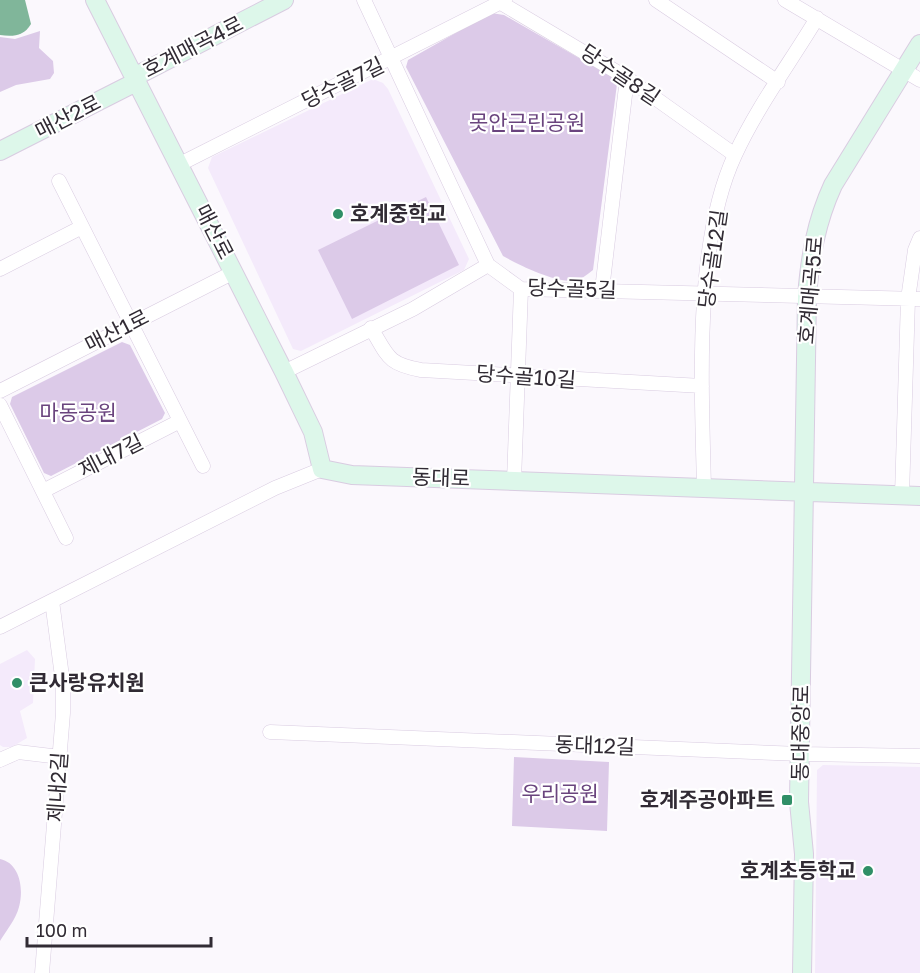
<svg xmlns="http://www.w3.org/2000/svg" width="920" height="973" viewBox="0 0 920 973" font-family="'Golos Text','Noto Sans KR',sans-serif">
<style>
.built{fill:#f4eafb}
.green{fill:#dccae8}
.water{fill:#80b69a}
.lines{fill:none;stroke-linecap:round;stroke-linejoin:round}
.street-casing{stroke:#d9cce1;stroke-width:15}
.secondary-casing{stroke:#d9cce1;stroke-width:20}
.street{stroke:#fff;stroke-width:14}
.secondary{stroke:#ddf7ea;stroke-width:18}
.poi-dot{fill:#308f67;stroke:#fff;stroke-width:2}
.labels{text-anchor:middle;stroke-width:4.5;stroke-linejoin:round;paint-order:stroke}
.street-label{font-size:21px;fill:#312b34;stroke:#fff}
.park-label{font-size:21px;fill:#6a447e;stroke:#fff}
.poi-label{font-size:21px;font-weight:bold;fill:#312b34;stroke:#fff;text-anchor:start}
</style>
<rect width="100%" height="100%" fill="#fbf8fd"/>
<path class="built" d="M 373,79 L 383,83 L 388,89 L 469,259 L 464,270 L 301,351 L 293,349 L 208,168 L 212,157 Z
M 27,650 L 35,659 L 33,703 L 20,711 L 27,738 L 12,747 L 3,747 L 0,745 L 0,664 Z
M 823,765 L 920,767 L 920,973 L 815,973 L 817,770 Z"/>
<path class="green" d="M 491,13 L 504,15 L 612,77 L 617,84 L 593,270 C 589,273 582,279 577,280 C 559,285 519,265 503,256 L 406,67 L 408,60 Z
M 40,31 L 39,48 L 53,61 L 54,73 L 50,79 L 16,85 L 0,92 L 0,37 L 15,39 Z
M 426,197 L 459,265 L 352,319 L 318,250 Z
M 122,342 L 130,345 L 165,413 L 162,419 L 51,476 L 44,473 L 10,404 L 12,397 Z
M 514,757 L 609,762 L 607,831 L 512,826 Z
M 0,859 C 20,863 24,889 19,907 C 16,919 6,931 0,941 Z"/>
<path class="water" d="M 0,0 L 25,0 L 31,24 C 24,36 13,37 0,35 Z"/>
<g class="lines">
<g class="street-casing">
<path id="street" d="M 364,0 L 488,265 L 521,289 L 920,299
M 656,0 L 778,82
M 785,0 L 920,80
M 501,3 L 627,78 L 735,155
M 180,164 L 505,0
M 59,181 L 203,466
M 0,269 L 82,227
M 602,290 L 627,78
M 371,328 C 388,356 387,364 421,370 L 702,386
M 284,372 L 413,309 L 488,265
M 0,391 L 234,272
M 0,405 L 66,538
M 514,481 L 521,289
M 704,489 C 702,390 693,245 735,155 C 757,107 790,63 817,18
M 43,491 L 180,421
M 902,495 L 908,299 L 915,250 L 920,238
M 0,627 L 275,488 L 322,469
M 270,732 L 801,754 L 920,756
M 0,760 L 18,752 L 60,757
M 42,973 L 63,713 L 63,684 L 52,601"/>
</g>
<g class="secondary-casing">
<path id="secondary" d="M 95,0 L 284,372 L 313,432 L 322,469 L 352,475 L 920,496
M 134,77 L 284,0
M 0,151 L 136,82
M 802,973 L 804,854 L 799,802 L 807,297 C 810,257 816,222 833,185 L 920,44"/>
</g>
<use href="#street" class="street"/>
<use href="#secondary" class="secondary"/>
</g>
<g class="poi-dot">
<circle cx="338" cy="214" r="6"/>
<circle cx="17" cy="683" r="6"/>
<rect x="781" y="794" width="12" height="12" rx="3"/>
<circle cx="868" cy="871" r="6"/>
</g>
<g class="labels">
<g class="street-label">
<text transform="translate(193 47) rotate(-27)" y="7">호계매곡4로</text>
<text transform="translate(620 75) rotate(34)" y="7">당수골8길</text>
<text transform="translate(343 83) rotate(-26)" y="7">당수골7길</text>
<text transform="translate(68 117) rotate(-27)" y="7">매산2로</text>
<text transform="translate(214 232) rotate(63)" y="7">매산로</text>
<text transform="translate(713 259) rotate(-82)" y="7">당수골12길</text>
<text transform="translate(572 289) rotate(2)" y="7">당수골5길</text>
<text transform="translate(811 290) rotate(-85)" y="7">호계매곡5로</text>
<text transform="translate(117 331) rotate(-27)" y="7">매산1로</text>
<text transform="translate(526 377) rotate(4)" y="7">당수골10길</text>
<text transform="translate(111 456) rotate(-27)" y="7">제내7길</text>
<text transform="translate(441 478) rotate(2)" y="7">동대로</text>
<text transform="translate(801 733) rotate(-89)" y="7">동대중앙로</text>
<text transform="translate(595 746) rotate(2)" y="7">동대12길</text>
<text transform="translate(58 787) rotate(-86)" y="7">제내2길</text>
</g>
<g class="park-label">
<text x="527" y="130">못안근린공원</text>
<text x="78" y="420">마동공원</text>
<text x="560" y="801">우리공원</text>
</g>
<g class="poi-label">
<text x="350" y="221">호계중학교</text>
<text x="29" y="690">큰사랑유치원</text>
<text x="775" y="807" text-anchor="end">호계주공아파트</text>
<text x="856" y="878" text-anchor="end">호계초등학교</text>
</g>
</g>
<path d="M27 937v9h184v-9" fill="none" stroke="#312b34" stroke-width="3"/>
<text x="36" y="937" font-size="18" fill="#312b34" stroke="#ffffff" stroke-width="4.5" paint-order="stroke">100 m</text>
</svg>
